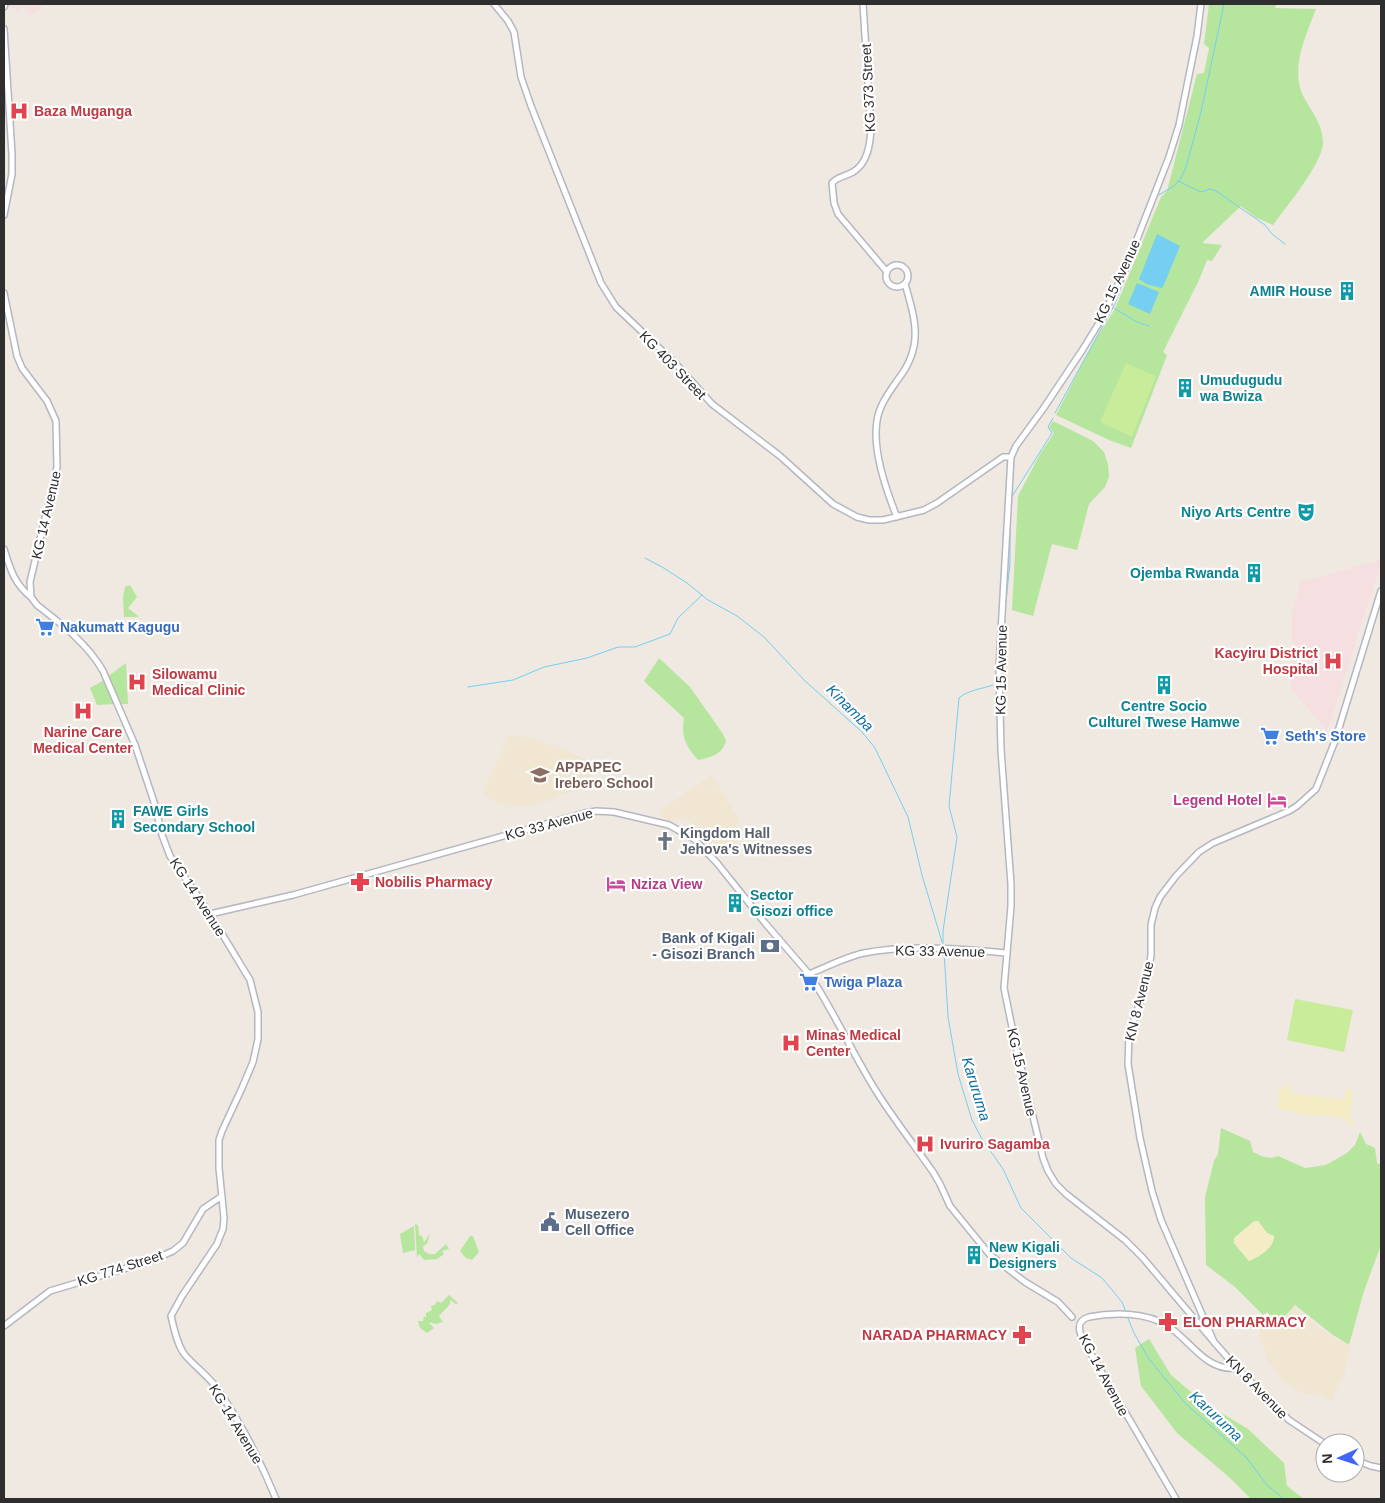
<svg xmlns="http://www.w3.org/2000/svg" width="1385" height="1503" viewBox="0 0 1385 1503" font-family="Arial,sans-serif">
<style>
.education{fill:#f0e6d1}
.medical{fill:#f5dfe0}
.green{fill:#b6e59e;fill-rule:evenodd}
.sand{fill:#f3ecc5}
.pitch{fill:#c9ec9a}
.water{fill:#75cff0}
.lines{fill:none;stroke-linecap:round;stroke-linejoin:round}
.stream{stroke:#75cff0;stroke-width:1}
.secondary-casing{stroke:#b4b7c1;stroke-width:8}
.secondary{stroke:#fff;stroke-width:5}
.labels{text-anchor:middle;stroke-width:4.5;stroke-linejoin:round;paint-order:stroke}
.street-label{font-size:14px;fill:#2e2e2e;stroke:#fff}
.health-label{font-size:14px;font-weight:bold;fill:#be3a42;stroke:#fff;text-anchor:start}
.culture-label{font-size:14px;font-weight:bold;fill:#0d838f;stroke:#fff;text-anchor:start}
.shop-label{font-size:14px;font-weight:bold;fill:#366cbe;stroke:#fff;text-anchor:start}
.education-label{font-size:14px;font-weight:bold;fill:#785e54;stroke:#fff;text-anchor:start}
.hotel-label{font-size:14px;font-weight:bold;fill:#b23c85;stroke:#fff;text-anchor:end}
.worship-label{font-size:14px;font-weight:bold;fill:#5b616d;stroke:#fff;text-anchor:start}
.service-label{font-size:14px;font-weight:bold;fill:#4e5e75;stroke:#fff;text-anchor:end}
.water-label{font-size:15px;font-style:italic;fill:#0d6fa3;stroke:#fff}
</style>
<rect width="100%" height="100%" fill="#efe9e1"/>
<path class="education" d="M 510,734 L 537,740 L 593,762 L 589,789 L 558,795 L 554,799 L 527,807 L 496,803 L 482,793 Z
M 712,775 L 740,822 L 735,827 L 742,838 L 730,848 L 733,853 L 727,857 L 724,853 L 720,856 L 697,828 L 683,816 L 669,823 L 659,811 Z
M 1294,1307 L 1329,1335 L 1350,1348 L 1344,1376 L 1337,1387 L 1332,1402 L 1318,1395 L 1301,1393 L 1282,1380 L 1268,1360 L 1259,1337 L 1260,1321 L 1266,1314 L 1278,1326 Z"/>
<path class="medical" d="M 9,4 L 41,4 L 42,7 L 31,16 L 24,8 L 21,7 L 18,11 L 8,6 Z
M 1380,560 L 1381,563 L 1328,729 L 1326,729 L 1291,689 L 1292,652 L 1296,650 L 1292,640 L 1292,613 L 1301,582 Z"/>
<path class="green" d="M 1209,4 L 1276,4 L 1275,8 L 1316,9 C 1305,38 1288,72 1306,101 C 1314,115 1323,126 1323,143 C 1322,164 1286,207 1273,225 L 1255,217 L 1241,206 L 1202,243 L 1222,245 L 1212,261 L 1207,260 L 1199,280 L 1163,352 L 1167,355 L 1166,358 L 1131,448 L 1109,440 L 1056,415 L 1092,345 L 1115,309 L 1161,197 L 1167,191 L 1197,74 L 1204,73 L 1209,48 L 1204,44 Z
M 1053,421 L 1093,441 L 1104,452 L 1108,464 L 1109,477 L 1105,487 L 1089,504 L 1077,550 L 1052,544 L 1033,616 L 1012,610 L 1018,496 L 1040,454 L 1054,433 L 1049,428 Z
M 130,585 L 137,597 L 128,608 L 139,617 L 124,617 L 123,597 L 125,587 Z
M 659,658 L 690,687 L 723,734 L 726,741 C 722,755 711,757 698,760 C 685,745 681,737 684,718 L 644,681 Z
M 126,663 L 128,704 L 119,704 L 107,677 Z
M 106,679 L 116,704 L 97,705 L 90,688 Z
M 1221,1128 L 1250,1141 L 1253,1152 C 1261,1156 1269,1160 1278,1156 L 1305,1168 L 1326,1165 L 1347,1153 L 1355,1145 L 1360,1132 L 1366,1144 L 1375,1148 L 1377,1163 L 1381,1165 L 1381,1245 L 1364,1291 L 1349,1345 L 1333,1335 L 1295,1305 L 1278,1324 L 1267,1312 L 1263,1315 L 1235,1287 L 1206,1265 L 1205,1197 L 1214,1161 L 1218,1154 ZM 1258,1221 L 1267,1233 L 1274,1236 C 1272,1249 1260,1256 1249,1261 L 1234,1243 Z
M 415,1224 L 418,1225 L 419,1235 L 422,1236 L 424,1242 L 430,1234 L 427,1244 L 423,1246 L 424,1251 L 429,1254 L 435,1254 L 446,1244 L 449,1249 L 442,1251 L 444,1254 L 437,1259 L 424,1260 L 419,1254 L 417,1258 Z
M 414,1226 L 415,1250 L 403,1253 L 400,1234 Z
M 470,1236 L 473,1236 L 479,1252 L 472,1260 L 466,1258 L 460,1251 Z
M 449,1295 L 458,1303 L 456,1304 L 450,1300 L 450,1304 L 439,1316 L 443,1322 L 436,1324 L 429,1322 L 430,1324 L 434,1328 L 427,1333 L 420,1328 L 418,1321 L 423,1321 L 424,1316 L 426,1318 L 426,1313 L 432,1310 L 431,1306 L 435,1305 L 437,1301 L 441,1303 Z
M 1149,1339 L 1171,1375 L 1203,1402 L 1248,1429 L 1284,1463 L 1287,1486 L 1304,1499 L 1251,1499 L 1229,1477 L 1177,1433 L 1141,1386 L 1135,1348 Z"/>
<path class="sand" d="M 1291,1085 L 1290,1093 L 1344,1099 L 1346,1089 L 1354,1091 L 1350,1115 L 1356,1127 L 1352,1126 L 1342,1117 L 1298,1114 L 1292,1111 L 1278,1109 L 1279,1088 Z
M 1254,1221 L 1258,1221 L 1267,1233 L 1274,1236 C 1275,1248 1258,1257 1249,1261 L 1234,1243 L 1234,1238 Z"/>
<path class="pitch" d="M 1126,363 L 1156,376 L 1132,437 L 1100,422 Z
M 1295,999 L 1353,1010 L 1344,1052 L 1287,1040 Z"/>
<path class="water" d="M 1157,234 L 1180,246 L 1163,287 L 1161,288 L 1146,284 L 1139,279 Z
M 1137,283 L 1159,292 L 1150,314 L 1128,304 Z"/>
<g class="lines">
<path class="stream" d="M 1178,181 L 1201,192 L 1210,189 L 1216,191 L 1265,225 L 1272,234 L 1285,244
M 1132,258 L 1157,196 L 1174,186 L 1181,178 L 1186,167 L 1201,112 L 1224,4
M 1114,308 L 1137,322 L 1149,326
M 1055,413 L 1115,304 L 1126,273
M 1011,498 L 1052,433 L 1048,427 L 1053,418
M 645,558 L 662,567 L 687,583 L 708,600 L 737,616 L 764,637 L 804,680 L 862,732 L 875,748 L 908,817 L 922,875 L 942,942
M 1004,620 L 1010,563 L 1010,514
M 1002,672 L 1002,664
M 468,687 L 513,680 L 544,667 L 587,658 L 618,647 L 635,647 L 670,634 L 678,618 L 702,595
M 943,947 L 943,931 L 957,837 L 949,806 L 959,698 C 968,690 982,689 993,685
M 944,951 L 948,1017 L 958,1074 L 972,1120 L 982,1139 L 1003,1169 L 1021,1208 L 1071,1258 L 1102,1278 L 1122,1302 L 1126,1312
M 1127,1316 L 1134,1333 L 1149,1359 L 1186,1404 L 1246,1457 L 1267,1485 L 1284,1499"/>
<g class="secondary-casing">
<path id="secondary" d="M 494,4 L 508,21 L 514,32 L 521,77 L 531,106 L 601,283 L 616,307 L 676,364 L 712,404 L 780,456 L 833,504 L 857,517 L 869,520 L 883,520 L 924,510 L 937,503 L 1003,457 L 1011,457
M 863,4 L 871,129 C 870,144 868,163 853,172 C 846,176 837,177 832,183 L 834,203 L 838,214 L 887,272
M 1201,4 L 1197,36 L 1179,125 L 1169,157 L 1125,270 L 1102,318 L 1083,349 L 1043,409 L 1016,446 L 1011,457 L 999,667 L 1001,750 L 1011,884 L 1011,906 L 1004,988 L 1015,1042 L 1043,1158 L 1048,1171 L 1056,1184 L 1066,1194 L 1125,1240 L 1143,1258 L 1214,1342
M 4,7 L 5,4
M 4,29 L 12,154 L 12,174 L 4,215
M886 276a11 11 0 1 1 22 0a11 11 0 1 1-22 0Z
M 4,293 L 17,356 L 22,368 L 47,401 L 56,421 L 57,467 L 30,582 L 31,597 L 37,605 C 60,623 88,644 103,671 L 135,745 L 155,805 L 162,835 L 170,856 L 210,914 L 250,980 L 258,1012 L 258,1039 L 253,1062 L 242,1088 L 222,1131 L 219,1140 L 219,1168 L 224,1218 L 223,1229 L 217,1244 L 182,1296 L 171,1316 C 174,1328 177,1345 185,1355 C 196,1368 210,1377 219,1391 C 242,1425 261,1462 276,1499
M 897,517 C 886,490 872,451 877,421 C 879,405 890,391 899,378 C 924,345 915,319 905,284
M 4,549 C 10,568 14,584 31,597
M 210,914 L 293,895 L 585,813 L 596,811 L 614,812 L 669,825 L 694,839 L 717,863 L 765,923 L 809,974 C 827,967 845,957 864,953 C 910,944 959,949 1006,953
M 809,974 C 835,1013 853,1055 878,1094 C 895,1121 915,1146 933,1172 L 940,1184 L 950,1206 L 990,1255 L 1025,1282 L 1058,1302 L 1072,1317
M 4,1326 L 50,1291 L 150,1261 L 173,1251 L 183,1243 L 203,1209 L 222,1196
M 1325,1444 L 1289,1420 L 1237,1368 L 1214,1342 L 1161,1220 L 1152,1191 L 1140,1138 L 1128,1064 L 1129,1034 L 1147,982 L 1151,955 L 1151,925 L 1155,908 L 1160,897 L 1176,876 L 1199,852 L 1213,843 L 1289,811 L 1297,806 L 1316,789 L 1335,741 L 1381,591
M 1355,1460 L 1371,1466 L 1381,1468
M 1176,1499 L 1084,1342 C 1079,1332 1075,1321 1089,1317 C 1113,1312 1146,1312 1168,1326 C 1190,1340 1206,1372 1237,1368"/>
</g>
<use href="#secondary" class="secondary"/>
</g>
<defs>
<g id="hospital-bare" transform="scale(1.5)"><path d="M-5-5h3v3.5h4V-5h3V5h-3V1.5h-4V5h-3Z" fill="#e0444e" stroke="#fff" stroke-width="2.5" paint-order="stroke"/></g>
<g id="building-bare" transform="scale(1.5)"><path d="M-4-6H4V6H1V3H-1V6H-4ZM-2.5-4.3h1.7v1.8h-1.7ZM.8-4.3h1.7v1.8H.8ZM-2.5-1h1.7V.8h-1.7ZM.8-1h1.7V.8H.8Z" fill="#0f9aa8" stroke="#fff" stroke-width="2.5" paint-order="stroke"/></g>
<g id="theatre-bare" transform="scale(1.5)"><path d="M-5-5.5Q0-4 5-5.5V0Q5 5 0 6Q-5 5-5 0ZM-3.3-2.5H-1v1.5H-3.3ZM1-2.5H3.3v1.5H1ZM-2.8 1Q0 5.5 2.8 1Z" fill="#0f9aa8" stroke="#fff" stroke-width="2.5" paint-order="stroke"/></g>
<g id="supermarket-bare" transform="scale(1.5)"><path d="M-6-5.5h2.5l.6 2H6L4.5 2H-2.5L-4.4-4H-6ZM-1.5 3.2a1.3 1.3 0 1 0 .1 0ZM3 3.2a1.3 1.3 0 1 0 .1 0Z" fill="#3f7fe0" stroke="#fff" stroke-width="2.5" paint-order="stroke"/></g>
<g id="school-bare" transform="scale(1.5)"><path d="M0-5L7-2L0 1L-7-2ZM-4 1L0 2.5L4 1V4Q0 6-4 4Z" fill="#8d6e63" stroke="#fff" stroke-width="2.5" paint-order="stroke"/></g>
<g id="hotel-bare" transform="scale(1.5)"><path d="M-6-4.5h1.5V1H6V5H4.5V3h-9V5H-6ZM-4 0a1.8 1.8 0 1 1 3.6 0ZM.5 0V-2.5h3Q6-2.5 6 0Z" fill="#d1479c" stroke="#fff" stroke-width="2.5" paint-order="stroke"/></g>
<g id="church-bare" transform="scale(1.5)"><path d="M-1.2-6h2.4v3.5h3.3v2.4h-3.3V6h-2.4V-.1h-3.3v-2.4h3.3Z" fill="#6b7280" stroke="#fff" stroke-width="2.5" paint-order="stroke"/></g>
<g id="pharmacy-bare" transform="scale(1.5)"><path d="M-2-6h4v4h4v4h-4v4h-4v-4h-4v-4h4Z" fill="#e0444e" stroke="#fff" stroke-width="2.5" paint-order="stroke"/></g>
<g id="bank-bare" transform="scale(1.5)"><path d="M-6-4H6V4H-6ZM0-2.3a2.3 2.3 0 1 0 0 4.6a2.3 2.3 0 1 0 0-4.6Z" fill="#5c6f8a" stroke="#fff" stroke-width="2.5" paint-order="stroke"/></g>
<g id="civic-bare" transform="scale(1.5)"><path d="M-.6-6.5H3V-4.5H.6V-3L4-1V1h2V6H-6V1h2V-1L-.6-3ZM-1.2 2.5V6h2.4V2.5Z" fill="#5c6f8a" stroke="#fff" stroke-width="2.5" paint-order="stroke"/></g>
</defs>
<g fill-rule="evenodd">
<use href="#hospital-bare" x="19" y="111"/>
<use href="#building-bare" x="1347" y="291"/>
<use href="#building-bare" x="1185" y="388"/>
<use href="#theatre-bare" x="1306" y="512"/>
<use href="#building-bare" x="1254" y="573"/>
<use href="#supermarket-bare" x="45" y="627"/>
<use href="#hospital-bare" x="1333" y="661"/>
<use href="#hospital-bare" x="137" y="682"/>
<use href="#building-bare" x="1164" y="685"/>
<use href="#hospital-bare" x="83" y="711"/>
<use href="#supermarket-bare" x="1270" y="736"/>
<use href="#school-bare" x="540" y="775"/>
<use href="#hotel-bare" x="1277" y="800"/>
<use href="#building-bare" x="118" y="819"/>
<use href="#church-bare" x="665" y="841"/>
<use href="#pharmacy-bare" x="360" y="882"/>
<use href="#hotel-bare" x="616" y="884"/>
<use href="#building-bare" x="735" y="903"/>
<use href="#bank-bare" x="770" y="946"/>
<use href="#supermarket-bare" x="809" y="982"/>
<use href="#hospital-bare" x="791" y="1043"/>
<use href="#hospital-bare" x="925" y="1144"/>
<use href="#civic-bare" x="550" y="1222"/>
<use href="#building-bare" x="974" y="1255"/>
<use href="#pharmacy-bare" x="1168" y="1322"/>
<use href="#pharmacy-bare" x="1022" y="1335"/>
</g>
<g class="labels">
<g class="street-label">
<text transform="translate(868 88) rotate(-93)" y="5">KG 373 Street</text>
<text transform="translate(1117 281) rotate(-65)" y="5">KG 15 Avenue</text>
<text transform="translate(673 365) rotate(46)" y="5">KG 403 Street</text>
<text transform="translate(46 515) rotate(-77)" y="5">KG 14 Avenue</text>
<text transform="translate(1001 670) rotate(-89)" y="5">KG 15 Avenue</text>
<text transform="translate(549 824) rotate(-15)" y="5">KG 33 Avenue</text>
<text transform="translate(198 897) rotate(57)" y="5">KG 14 Avenue</text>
<text transform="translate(940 951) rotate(1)" y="5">KG 33 Avenue</text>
<text transform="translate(1139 1001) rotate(-76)" y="5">KN 8 Avenue</text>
<text transform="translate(1022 1072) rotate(77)" y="5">KG 15 Avenue</text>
<text transform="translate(120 1268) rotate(-18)" y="5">KG 774 Street</text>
<text transform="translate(1104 1375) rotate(62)" y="5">KG 14 Avenue</text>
<text transform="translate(1257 1387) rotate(46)" y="5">KN 8 Avenue</text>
<text transform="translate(236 1424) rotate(59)" y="5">KG 14 Avenue</text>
</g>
<g class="health-label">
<text x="34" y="116">Baza Muganga</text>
<text x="1318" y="658" text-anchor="end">Kacyiru District<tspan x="1318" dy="16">Hospital</tspan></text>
<text x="152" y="679">Silowamu<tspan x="152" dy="16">Medical Clinic</tspan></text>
<text x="83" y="737" text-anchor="middle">Narine Care<tspan x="83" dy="16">Medical Center</tspan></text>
<text x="375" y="887">Nobilis Pharmacy</text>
<text x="806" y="1040">Minas Medical<tspan x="806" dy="16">Center</tspan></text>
<text x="940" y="1149">Ivuriro Sagamba</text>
<text x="1183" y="1327">ELON PHARMACY</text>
<text x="1007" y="1340" text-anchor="end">NARADA PHARMACY</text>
</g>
<g class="culture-label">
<text x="1332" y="296" text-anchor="end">AMIR House</text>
<text x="1200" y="385">Umudugudu<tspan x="1200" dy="16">wa Bwiza</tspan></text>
<text x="1291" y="517" text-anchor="end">Niyo Arts Centre</text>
<text x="1239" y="578" text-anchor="end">Ojemba Rwanda</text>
<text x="1164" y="711" text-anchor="middle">Centre Socio<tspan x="1164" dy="16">Culturel Twese Hamwe</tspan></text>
<text x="133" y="816">FAWE Girls<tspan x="133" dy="16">Secondary School</tspan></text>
<text x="750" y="900">Sector<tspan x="750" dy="16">Gisozi office</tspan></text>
<text x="989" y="1252">New Kigali<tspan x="989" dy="16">Designers</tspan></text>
</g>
<g class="shop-label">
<text x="60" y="632">Nakumatt Kagugu</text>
<text x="1285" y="741">Seth's Store</text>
<text x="824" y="987">Twiga Plaza</text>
</g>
<g class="education-label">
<text x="555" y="772">APPAPEC<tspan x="555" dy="16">Irebero School</tspan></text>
</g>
<g class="hotel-label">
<text x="1262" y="805">Legend Hotel</text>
<text x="631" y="889" text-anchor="start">Nziza View</text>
</g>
<g class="worship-label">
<text x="680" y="838">Kingdom Hall<tspan x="680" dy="16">Jehova's Witnesses</tspan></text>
</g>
<g class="service-label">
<text x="755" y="943">Bank of Kigali<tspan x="755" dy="16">- Gisozi Branch</tspan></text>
<text x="565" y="1219" text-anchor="start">Musezero<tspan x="565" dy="16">Cell Office</tspan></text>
</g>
<g class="water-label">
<text transform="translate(850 708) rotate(45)" y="5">Kinamba</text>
<text transform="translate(976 1089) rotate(73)" y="5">Karuruma</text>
<text transform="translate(1216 1416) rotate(43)" y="5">Karuruma</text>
</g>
</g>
<rect width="1385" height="1503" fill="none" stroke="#2e2e2e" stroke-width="10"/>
<g transform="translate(1340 1458) rotate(267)"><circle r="24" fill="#ffffff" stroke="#ababab"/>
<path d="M0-4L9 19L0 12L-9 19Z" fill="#4264fb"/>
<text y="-8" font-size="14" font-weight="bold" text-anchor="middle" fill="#2e2e2e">N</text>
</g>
</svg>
